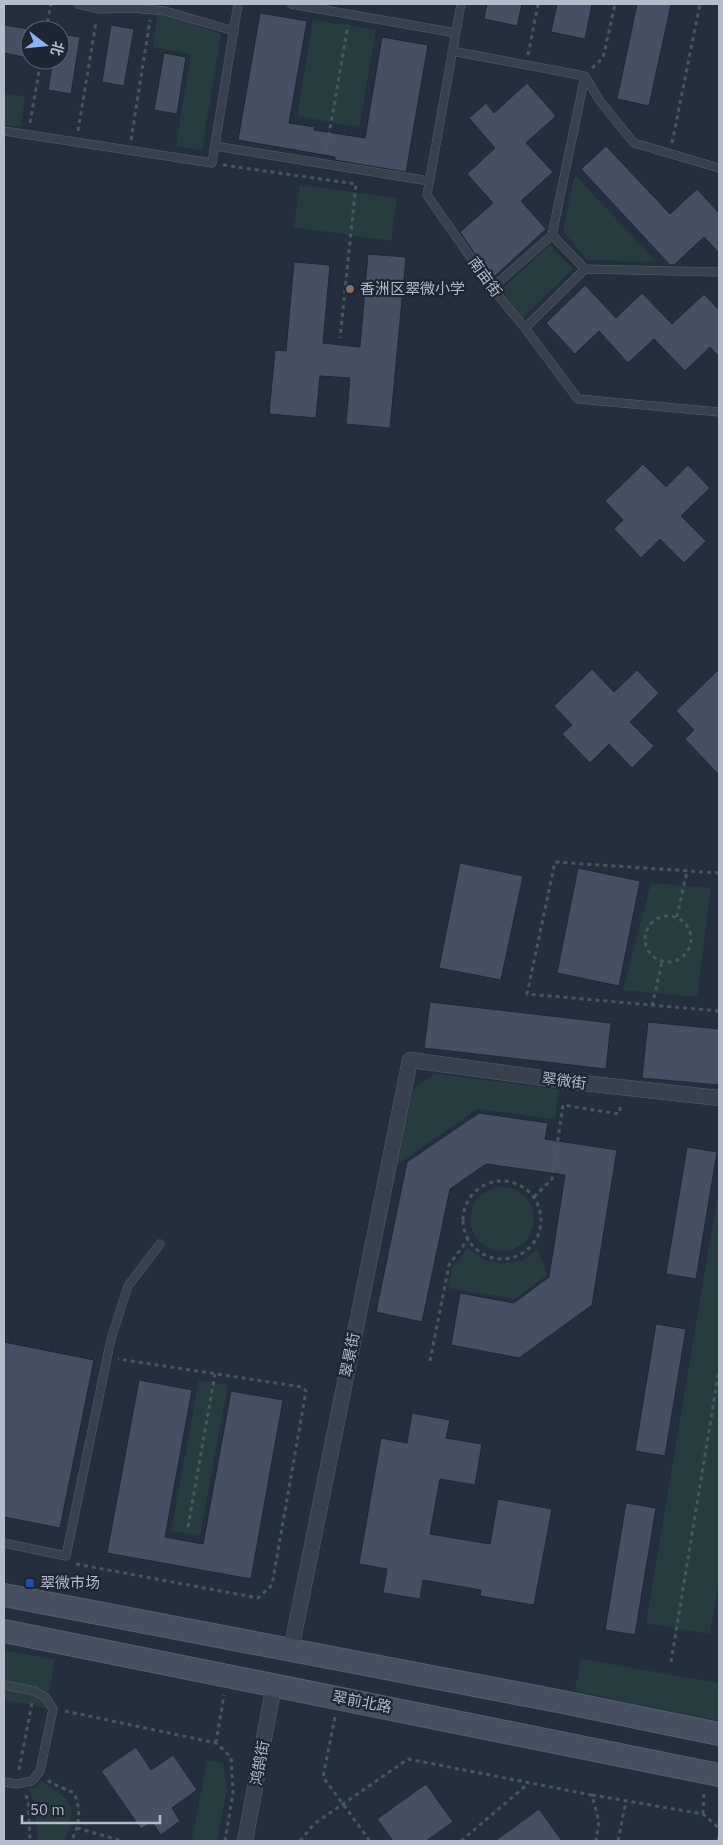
<svg xmlns="http://www.w3.org/2000/svg" width="723" height="1845" viewBox="0 0 723 1845" font-family="'IBM Plex Sans','Noto Sans SC',sans-serif">
<style>
.green{fill:#263c3f}
.building{fill:#455162;stroke:#1f2835}
.lines{fill:none;stroke-linecap:round;stroke-linejoin:round}
.service-casing{stroke:#565f6c;stroke-width:9}
.minor-casing{stroke:#565f6c;stroke-width:16}
.secondary-casing{stroke:#565f6c;stroke-width:24}
.path{stroke:#44595c;stroke-width:3;stroke-dasharray:4 4;stroke-linecap:butt}
.service{stroke:#38414e;stroke-width:8}
.minor{stroke:#38414e;stroke-width:15}
.secondary{stroke:#465061;stroke-width:22}
.education-dot{fill:#8d6e63;stroke:#1d2633;stroke-width:2}
.transit-dot{fill:#1a4fb4;stroke:#1d2633;stroke-width:2}
.labels{text-anchor:middle;stroke-width:4.5;stroke-linejoin:round;paint-order:stroke}
.street-label{font-size:15px;fill:#b4bcc9;stroke:#1d2633}
.poi-label{font-size:15px;fill:#b4bcc9;stroke:#1d2633;text-anchor:start}
</style>
<rect width="100%" height="100%" fill="#242f3e"/>
<path class="green" d="M 157,15 L 168,16 L 221,34 L 202,150 L 176,146 L 191,54 L 153,47 Z
M 313,20 L 376,30 L 359,127 L 297,116 Z
M 4,93 L 25,97 L 21,127 L 4,125 Z
M 575,175 L 657,262 L 587,260 L 563,231 Z
M 300,185 L 397,198 L 391,241 L 294,227 Z
M 550,245 L 573,269 L 522,318 L 501,290 Z
M 651,883 L 711,888 L 697,997 L 623,990 Z
M 435,1074 L 559,1089 L 555,1119 L 477,1109 L 397,1165 L 413,1089 Z
M470 1219a32 32 0 1 1 64 0a32 32 0 1 1-64 0Z
M 719,1188 L 719,1581 L 710,1634 L 646,1623 Z
M 468,1248 C 482,1263 505,1268 524,1259 C 529,1256 533,1252 537,1248 L 547,1275 L 514,1299 L 448,1288 L 453,1267 Z
M 199,1380 L 228,1385 L 200,1536 L 171,1531 Z
M 4,1650 L 55,1660 L 46,1708 L 4,1700 Z
M 581,1659 L 719,1683 L 719,1721 L 575,1691 Z
M 207,1760 L 223,1763 L 227,1790 L 217,1841 L 192,1841 Z
M 41,1780 L 64,1797 L 72,1808 L 70,1827 L 64,1841 L 38,1841 L 34,1801 L 28,1788 L 36,1788 Z"/>
<path class="building" d="M 487,4 L 522,4 L 517,26 L 484,19 Z
M 557,4 L 592,4 L 585,39 L 551,32 Z
M 637,4 L 671,4 L 649,106 L 617,99 Z
M 260,13 L 307,21 L 289,123 L 315,127 L 314,130 L 365,138 L 382,37 L 428,45 L 406,172 L 335,160 L 335,157 L 238,140 Z
M 4,25 L 29,29 L 24,57 L 4,53 Z
M 111,25 L 134,29 L 124,86 L 102,82 Z
M 60,34 L 80,37 L 71,94 L 48,90 L 53,60 L 60,60 Z
M 164,53 L 186,57 L 177,114 L 154,110 Z
M 527,83 L 556,116 L 526,143 L 553,172 L 521,201 L 546,229 L 495,276 L 477,257 L 460,232 L 493,203 L 467,174 L 495,148 L 469,118 L 486,103 L 494,113 Z
M 606,146 L 670,214 L 697,189 L 719,213 L 719,253 L 704,237 L 674,265 L 670,265 L 581,169 Z
M 368,254 L 406,257 L 390,428 L 346,424 L 350,378 L 320,376 L 316,418 L 269,414 L 275,350 L 286,351 L 294,262 L 330,265 L 323,343 L 360,347 Z
M 585,285 L 616,318 L 642,293 L 672,324 L 704,294 L 719,310 L 719,357 L 710,347 L 685,371 L 654,339 L 628,363 L 599,331 L 575,354 L 546,323 Z
M 643,464 L 666,487 L 688,465 L 710,488 L 681,516 L 706,541 L 684,563 L 660,539 L 641,558 L 614,529 L 623,520 L 605,501 Z
M 592,669 L 614,692 L 637,670 L 659,693 L 630,722 L 654,746 L 632,768 L 609,744 L 590,763 L 562,734 L 572,725 L 554,706 Z
M 719,669 L 719,775 L 685,739 L 694,730 L 676,711 Z
M 460,863 L 523,876 L 501,980 L 439,968 Z
M 578,868 L 640,881 L 619,986 L 557,973 Z
M 430,1002 L 611,1023 L 606,1069 L 424,1048 Z
M 648,1022 L 719,1029 L 719,1085 L 642,1078 Z
M 479,1113 L 548,1123 L 545,1139 L 617,1150 L 592,1305 L 519,1358 L 451,1345 L 460,1293 L 514,1303 L 549,1277 L 565,1175 L 486,1164 L 450,1189 L 422,1322 L 376,1312 L 407,1162 Z
M 687,1147 L 717,1152 L 696,1279 L 666,1274 Z
M 656,1324 L 686,1329 L 665,1456 L 635,1451 Z
M 4,1342 L 94,1360 L 60,1528 L 4,1517 Z
M 139,1380 L 192,1390 L 165,1537 L 203,1544 L 231,1391 L 283,1400 L 251,1579 L 107,1553 Z
M 412,1413 L 450,1420 L 446,1438 L 482,1444 L 475,1485 L 440,1479 L 430,1534 L 490,1544 L 498,1499 L 552,1509 L 534,1605 L 480,1596 L 481,1590 L 423,1580 L 420,1599 L 383,1593 L 387,1569 L 359,1564 L 381,1438 L 407,1443 Z
M 626,1503 L 656,1508 L 635,1635 L 605,1630 Z
M 136,1747 L 151,1770 L 173,1755 L 197,1790 L 172,1808 L 180,1821 L 161,1835 L 152,1822 L 141,1829 L 101,1771 Z
M 426,1784 L 453,1822 L 426,1841 L 393,1841 L 377,1819 Z
M 539,1809 L 562,1841 L 495,1841 Z"/>
<g class="lines">
<g class="service-casing">
<path id="service" d="M 78,4 L 99,9 L 132,8 L 165,11 L 234,31
M 291,4 L 456,33
M 461,4 L 427,195 L 492,288 L 525,328 L 578,399 L 719,412
M 452,51 L 585,76
M 4,131 L 212,163 L 238,4
M 215,146 L 429,181
M 719,168 L 634,143 L 600,101 L 585,76 L 552,235 L 585,269 L 719,272
M 492,288 L 552,235
M 525,328 L 585,269
M 4,1543 L 66,1556 L 111,1339 L 128,1286 L 160,1244
M 4,1685 L 35,1691 L 46,1698 L 53,1709 L 40,1771 L 32,1781 L 17,1784 L 4,1782"/>
</g>
<g class="minor-casing">
<path id="minor" d="M 291,1650 L 410,1060 L 565,1081 L 719,1098
M 245,1841 L 274,1685"/>
</g>
<g class="secondary-casing">
<path id="secondary" d="M 4,1595 L 563,1702 L 719,1734
M 4,1631 L 719,1775"/>
</g>
<path class="path" d="M 46,30 L 51,4
M 528,55 L 538,4
M 592,68 L 603,58 L 615,4
M 30,123 L 41,60
M 78,131 L 96,22
M 131,140 L 150,20
M 672,143 L 700,4
M 326,152 L 348,25
M 223,165 L 356,184 L 340,338
M 719,873 L 555,862 L 527,994 L 719,1011
M645 939a23 23 0 1 1 46 0a23 23 0 1 1-46 0Z
M 677,917 L 687,871
M 652,1006 L 662,962
M463 1220a39 39 0 1 1 78 0a39 39 0 1 1-78 0Z
M 534,1197 L 552,1179 L 563,1105 L 619,1114 L 621,1103
M 430,1361 L 449,1265 L 468,1239
M 188,1527 L 215,1374
M 76,1564 L 258,1598 L 272,1585 L 306,1391 L 302,1387 L 118,1359
M 671,1662 L 719,1370
M 65,1711 L 216,1743 L 231,1757 L 233,1793 L 225,1841
M 335,1717 L 323,1777 L 370,1841
M 216,1743 L 224,1695
M 19,1770 L 32,1703
M 48,1780 L 51,1783 L 74,1793 C 81,1809 80,1826 71,1841
M 26,1795 L 28,1801 L 30,1841
M 592,1795 L 703,1814 L 719,1828
M 703,1814 L 704,1793
M 77,1828 L 122,1841
M 300,1841 L 314,1824 L 408,1759 L 592,1795 L 599,1822 L 596,1841
M 461,1841 L 529,1783
M 618,1841 L 626,1801
M 718,1841 L 719,1834"/>
<use href="#service" class="service"/>
<use href="#minor" class="minor"/>
<use href="#secondary" class="secondary"/>
</g>
<circle class="education-dot" cx="350" cy="289" r="5"/>
<rect class="transit-dot" x="25" y="1578" width="10" height="10" rx="2.5"/>
<g class="labels">
<g class="street-label">
<text transform="translate(485 277) rotate(54)" y="5">南亩街</text>
<text transform="translate(564 1081) rotate(7)" y="5">翠微街</text>
<text transform="translate(350 1355) rotate(-79)" y="5">翠景街</text>
<text transform="translate(362 1702) rotate(11)" y="5">翠前北路</text>
<text transform="translate(260 1763) rotate(-80)" y="5">鸿鹄街</text>
</g>
<g class="poi-label">
<text x="360" y="294">香洲区翠微小学</text>
<text x="40" y="1588">翠微市场</text>
</g>
</g>
<rect width="723" height="1845" fill="none" stroke="#b4bcc9" stroke-width="10"/>
<g transform="translate(45 45) rotate(106)"><circle r="24" fill="#1d2633" stroke="#59626f"/>
<path d="M0-4L9 19L0 12L-9 19Z" fill="#8ab4f8"/>
<text y="-8" font-size="14" font-weight="bold" text-anchor="middle" fill="#b4bcc9">北</text>
</g>
<path d="M22 1815v8h138v-8" fill="none" stroke="#b4bcc9" stroke-width="2.5"/>
<text x="30" y="1815" font-size="15" fill="#b4bcc9" stroke="#1d2633" stroke-width="4" paint-order="stroke">50 m</text>
</svg>
